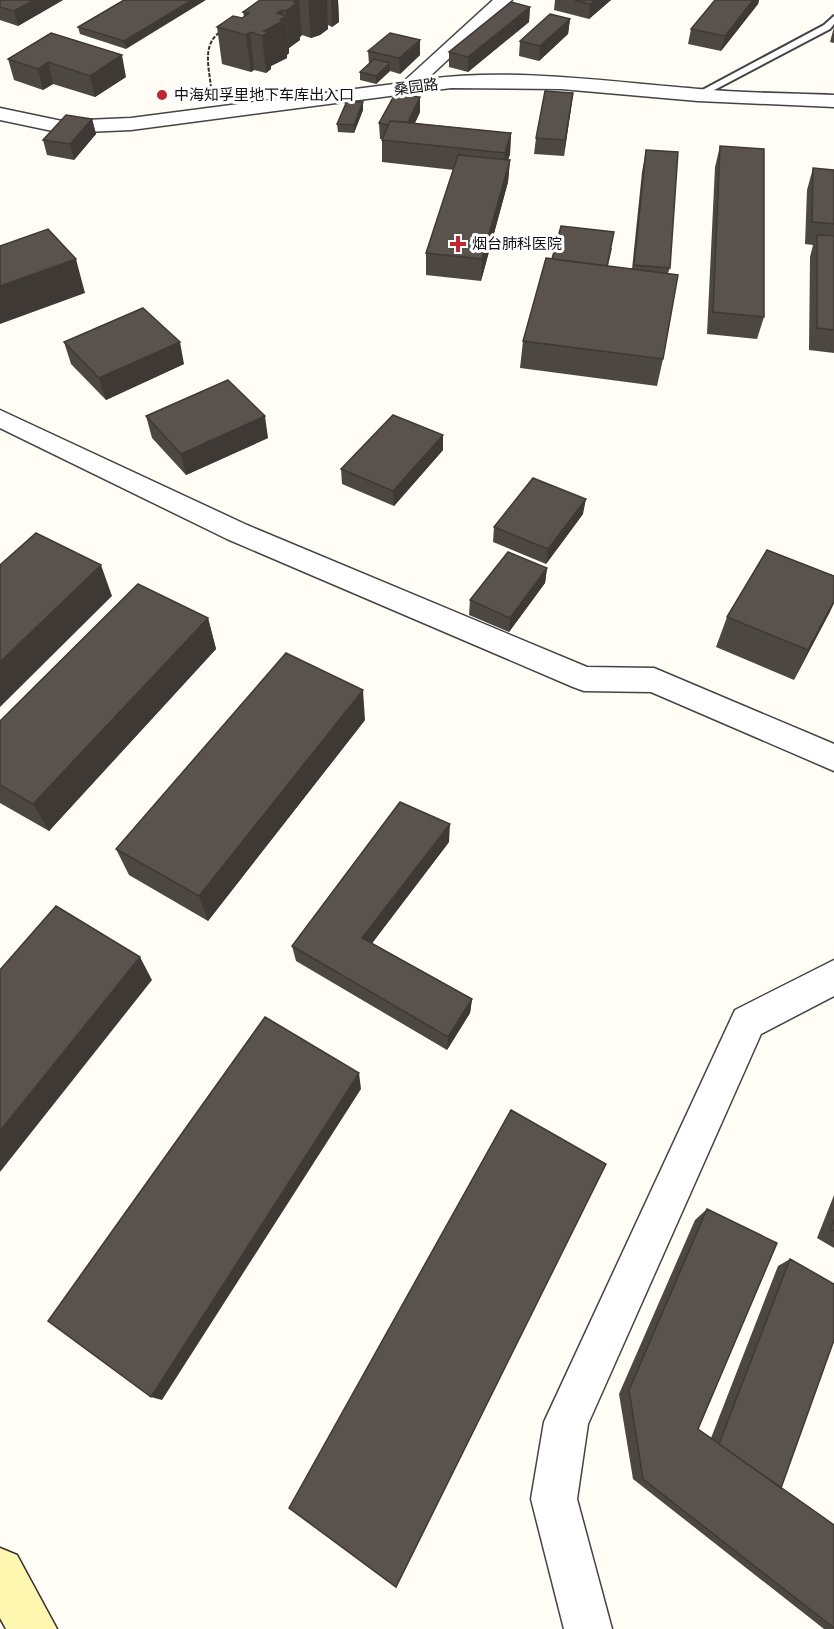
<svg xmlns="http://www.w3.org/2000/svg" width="834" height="1629" viewBox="0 0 834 1629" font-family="'Crimson Pro','Noto Sans SC',serif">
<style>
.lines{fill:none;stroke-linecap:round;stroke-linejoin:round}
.lane-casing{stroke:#444;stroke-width:4}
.street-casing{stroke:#444;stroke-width:3}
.secondary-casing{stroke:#333;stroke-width:3}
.path{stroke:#333;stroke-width:2;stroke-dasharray:4 1.5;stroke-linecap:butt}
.lane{fill:#fff;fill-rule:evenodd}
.street{fill:#fff;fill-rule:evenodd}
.secondary{fill:#fff6b0;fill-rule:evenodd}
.wall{fill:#4d4742}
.shaded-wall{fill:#3f3936}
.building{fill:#5a524d;stroke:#3f3936;stroke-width:1.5}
.poi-dot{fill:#c4262e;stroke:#fff;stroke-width:2}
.labels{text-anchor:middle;stroke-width:6;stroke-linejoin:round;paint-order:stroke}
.far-street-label{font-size:15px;fill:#111;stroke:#fff}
.far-poi-label{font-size:15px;fill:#111;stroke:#fff;text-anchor:start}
</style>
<rect width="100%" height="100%" fill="#fffdf5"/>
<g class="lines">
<g class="lane-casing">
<path id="lane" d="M 834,16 L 834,24 L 830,29 L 701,97 L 693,95 L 824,25 Z"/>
</g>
<g class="street-casing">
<path id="street" d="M 493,0 L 512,0 L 427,79 C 513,68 602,81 688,88 C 736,93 785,93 834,95 L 834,107 L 698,101 L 561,89 L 451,88 L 131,130 L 62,133 L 0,120 L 0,108 L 62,121 L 131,118 L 402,83 Z
M 0,410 L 247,525 L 587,667 L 654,668 L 834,744 L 834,771 L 651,692 L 584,691 L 573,687 L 227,539 L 0,428 Z
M 834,960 L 834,996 L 761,1034 L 588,1424 L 577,1499 L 612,1629 L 564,1629 L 531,1499 L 544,1422 L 735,1010 Z"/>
</g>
<g class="secondary-casing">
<path id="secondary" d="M 0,1548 L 17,1555 L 57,1629 L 6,1629 L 0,1618 Z"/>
</g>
<path class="path" d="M 211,88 C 209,66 201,43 223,30"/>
<use href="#lane" class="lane"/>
<use href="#street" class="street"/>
<use href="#secondary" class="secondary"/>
</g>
<path class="wall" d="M 0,0 L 63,0 L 18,26 L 0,20 Z
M 124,0 L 126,49 L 80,34 L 78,27 Z
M 260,0 L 338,0 L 339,22 L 332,27 L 328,25 L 328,29 L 320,35 L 311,38 L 302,35 L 300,37 L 300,40 L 289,48 L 289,53 L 287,55 L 287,58 L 271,66 L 271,69 L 266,73 L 254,70 L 251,72 L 222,64 L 217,27 L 242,18 L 244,17 L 243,12 Z
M 555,0 L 611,0 L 589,19 L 554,10 Z
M 715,0 L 759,0 L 758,4 L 721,51 L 688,44 L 691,29 Z
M 530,7 L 529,22 L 468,72 L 449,67 L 449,52 Z
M 570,19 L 568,34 L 539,61 L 519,56 L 520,41 Z
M 834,27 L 834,43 L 830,42 Z
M 51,33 L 126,77 L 95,97 L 53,84 L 43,90 L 14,80 L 8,59 Z
M 368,51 L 420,55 L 400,74 L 390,71 L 376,84 L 360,80 L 360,72 L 369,64 Z
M 573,93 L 564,156 L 534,154 L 536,138 Z
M 420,97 L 420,112 L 415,123 L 511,133 L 510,154 L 508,160 L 510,160 L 508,182 L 481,281 L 426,275 L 426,253 L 454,170 L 382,162 L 382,139 L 380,139 L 379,123 Z
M 363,102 L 363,110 L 354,133 L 338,132 L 337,124 Z
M 92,119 L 96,134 L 74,160 L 47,155 L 43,140 Z
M 720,146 L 764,317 L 757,339 L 707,334 L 715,167 Z
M 646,150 L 670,268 L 668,273 L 663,359 L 657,386 L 520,368 L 523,341 L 552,259 L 612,248 L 608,266 L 632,269 L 642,172 Z
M 813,168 L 834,170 L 834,353 L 809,350 L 810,257 L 813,245 L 805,244 L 807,190 Z
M 64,342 L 184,364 L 106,400 L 71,364 Z
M 146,416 L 268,438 L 186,475 L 152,438 Z
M 443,450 L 394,506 L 342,484 L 341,469 Z
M 583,514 L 546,564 L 493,542 L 494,527 Z
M 547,568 L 545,583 L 509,632 L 469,615 L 470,600 Z
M 834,576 L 834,603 L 794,680 L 716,647 L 727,617 Z
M 208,618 L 216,649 L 49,831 L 0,803 L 0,721 Z
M 365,720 L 208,921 L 129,875 L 116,849 Z
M 449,842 L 372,943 L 472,999 L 470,1013 L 447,1050 L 296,961 L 292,946 Z
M 834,1195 L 834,1248 L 817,1238 Z
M 707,1209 L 698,1429 L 711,1438 L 778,1266 L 790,1259 L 781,1488 L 834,1629 L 824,1629 L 633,1479 L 619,1394 L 695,1220 Z"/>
<path class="shaded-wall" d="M 34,0 L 63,0 L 18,26 L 14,11 Z
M 192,0 L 206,0 L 126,49 L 124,41 Z
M 297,0 L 299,0 L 302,35 L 300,37 L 300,40 L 289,48 L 286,11 Z
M 312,0 L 327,0 L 328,29 L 320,35 L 311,38 L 308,1 Z
M 331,0 L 338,0 L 339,22 L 332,27 Z
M 596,0 L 611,0 L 589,19 L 590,4 Z
M 753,0 L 759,0 L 758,4 L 721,51 L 725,36 Z
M 530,7 L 529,22 L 468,72 L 468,57 Z
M 282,10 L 283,18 L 286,16 L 289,53 L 287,55 L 287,58 L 271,66 L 271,69 L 266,73 L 262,36 L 277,13 Z
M 570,19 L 568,34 L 539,61 L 540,46 Z
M 250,32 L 254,70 L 251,72 L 246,35 Z
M 420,40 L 420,55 L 400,74 L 399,58 Z
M 122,55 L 126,77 L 95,97 L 90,76 Z
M 48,62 L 53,84 L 43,90 L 38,69 Z
M 390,63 L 390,71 L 376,84 L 376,76 Z
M 573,93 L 571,109 L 564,156 L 565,140 Z
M 420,97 L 420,112 L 406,142 L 406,127 Z
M 363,102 L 363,110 L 354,133 L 354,125 Z
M 92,119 L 96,134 L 74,160 L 70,144 Z
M 511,133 L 510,154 L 503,175 L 505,153 Z
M 510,160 L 508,182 L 481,281 L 482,259 Z
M 76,259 L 85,293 L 0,324 L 0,286 Z
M 180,342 L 184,364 L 106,400 L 99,378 Z
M 265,416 L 268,438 L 186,475 L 181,454 Z
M 443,435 L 443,450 L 394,506 L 393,491 Z
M 586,499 L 583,514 L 546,564 L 548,549 Z
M 101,565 L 112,596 L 0,707 L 0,662 Z
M 547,568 L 545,583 L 509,632 L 510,618 Z
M 834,601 L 834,603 L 830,612 L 794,680 L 808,650 Z
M 208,618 L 216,649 L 49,831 L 33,804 Z
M 363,690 L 365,720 L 208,921 L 199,896 Z
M 450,824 L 449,842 L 364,954 L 362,938 Z
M 140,957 L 152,980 L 0,1172 L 0,1131 Z
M 472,999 L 470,1013 L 447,1050 L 448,1037 Z
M 359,1073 L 361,1089 L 162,1400 L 151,1397 Z"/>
<path class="building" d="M 0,0 L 34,0 L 14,11 L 0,7 Z
M 124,0 L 192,0 L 124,41 L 78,27 Z
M 260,0 L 297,0 L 294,2 L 297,3 L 286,11 L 282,10 L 277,13 L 286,16 L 280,20 L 283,21 L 264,31 L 268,32 L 262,36 L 250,32 L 246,35 L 217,27 L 233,16 L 242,18 L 249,13 L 243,12 Z
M 574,0 L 596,0 L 590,4 Z
M 715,0 L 753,0 L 725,36 L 691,29 Z
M 511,2 L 530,7 L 468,57 L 449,52 Z
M 550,14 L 570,19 L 540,46 L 520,41 Z
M 51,33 L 122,55 L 90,76 L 48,62 L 38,69 L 8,59 Z
M 390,33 L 420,40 L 399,58 L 368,51 Z
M 374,59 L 390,63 L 376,76 L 360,72 Z
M 545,91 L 573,93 L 565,140 L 536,138 Z
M 395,94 L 420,97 L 408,122 L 390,121 L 388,125 L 379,123 Z
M 347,101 L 363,102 L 354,125 L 337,124 Z
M 66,115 L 92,119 L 70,144 L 43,140 Z
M 390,121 L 511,133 L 505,153 L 382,140 Z
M 720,146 L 764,149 L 764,317 L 713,312 Z
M 646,150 L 678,152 L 670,268 L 634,265 Z
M 458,155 L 510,160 L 482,259 L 426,253 Z
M 813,168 L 834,170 L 834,224 L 812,222 Z
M 561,226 L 614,232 L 607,266 L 552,259 Z
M 48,229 L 76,259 L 0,286 L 0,246 Z
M 817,235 L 834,236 L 834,330 L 817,328 Z
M 546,258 L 678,275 L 663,359 L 523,341 Z
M 143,308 L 180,342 L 99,378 L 64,342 Z
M 228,380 L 265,416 L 181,454 L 146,416 Z
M 393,415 L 443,435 L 393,491 L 341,469 Z
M 533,478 L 586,499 L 548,549 L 494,527 Z
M 36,533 L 101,565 L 0,662 L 0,565 Z
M 767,550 L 834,576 L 834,601 L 808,650 L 727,617 Z
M 508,552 L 547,568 L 510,618 L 470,600 Z
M 138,584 L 208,618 L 33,804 L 0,785 L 0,721 Z
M 286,653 L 363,690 L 199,896 L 116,849 Z
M 400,802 L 450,824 L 362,938 L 472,999 L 448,1037 L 292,946 Z
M 56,906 L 140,957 L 0,1131 L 0,970 Z
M 265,1017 L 359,1073 L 151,1397 L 48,1321 Z
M 511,1110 L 606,1164 L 396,1587 L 289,1508 Z
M 707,1209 L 777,1243 L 698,1429 L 834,1525 L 834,1628 L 643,1479 L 629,1390 Z
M 834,1220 L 834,1231 L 830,1229 Z
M 790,1259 L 834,1284 L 834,1340 L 781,1488 L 719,1444 Z"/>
<g class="poi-dot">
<circle cx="162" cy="95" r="6"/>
<path d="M455 235h6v6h6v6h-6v6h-6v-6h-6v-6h6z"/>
</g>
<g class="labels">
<g class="far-street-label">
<text transform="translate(416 87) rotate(-8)" y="5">桑园路</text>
</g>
<g class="far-poi-label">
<text x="174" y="100">中海知孚里地下车库出入口</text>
<text x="472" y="249">烟台肺科医院</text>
</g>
</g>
</svg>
